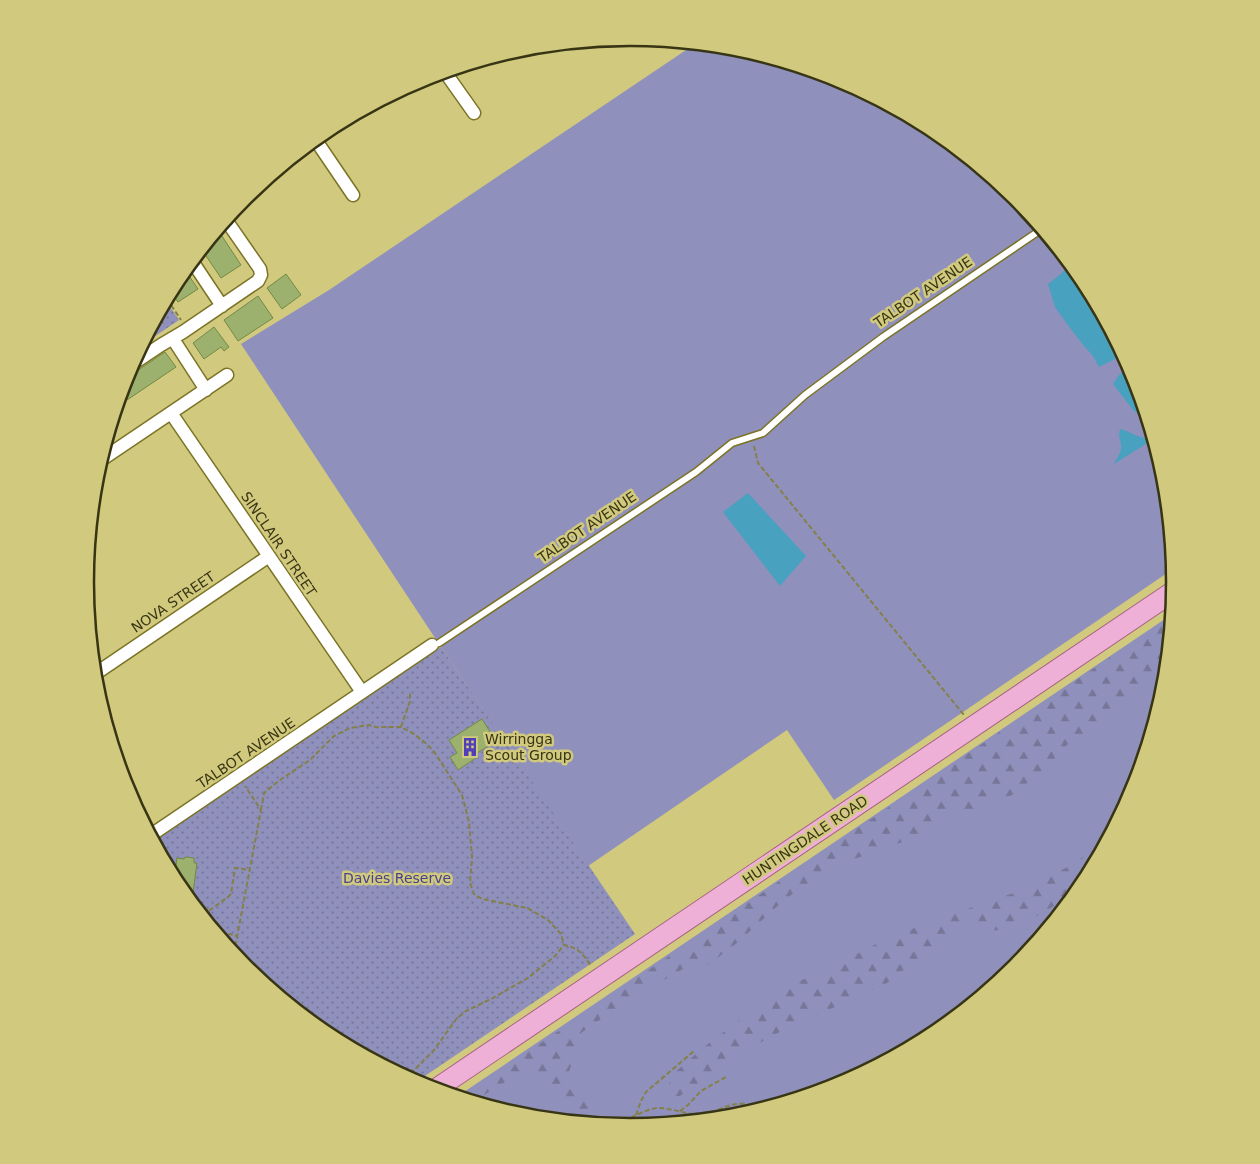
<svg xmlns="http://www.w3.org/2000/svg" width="1260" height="1164" viewBox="0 0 1260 1164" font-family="'DejaVu Sans',sans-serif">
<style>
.grass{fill:#8f90bc}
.forest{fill:url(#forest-firs)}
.park{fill:url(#park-dots)}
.water{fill:#48a1bf}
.building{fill:#9bb16d;stroke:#748944}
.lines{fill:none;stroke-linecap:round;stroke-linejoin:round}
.lane-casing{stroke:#7b7325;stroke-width:9}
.street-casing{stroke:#7b7325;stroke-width:15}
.primary-casing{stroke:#a76282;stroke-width:22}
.path{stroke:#85804a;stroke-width:2;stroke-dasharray:5 2.5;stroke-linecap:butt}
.lane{stroke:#fff;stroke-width:6}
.street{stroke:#fff;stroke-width:12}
.primary{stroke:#eeb0d7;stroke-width:20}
.labels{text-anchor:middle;stroke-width:5;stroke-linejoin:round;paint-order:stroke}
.street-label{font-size:14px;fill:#383515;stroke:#d1c97d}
.poi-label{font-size:14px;fill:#383515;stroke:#d1c97d;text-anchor:start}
.park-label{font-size:14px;fill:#47418f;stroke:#d1c97d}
.rim{fill:none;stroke:#383515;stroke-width:2.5}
</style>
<defs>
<pattern id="forest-firs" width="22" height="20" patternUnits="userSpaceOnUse" patternTransform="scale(1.25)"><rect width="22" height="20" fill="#8f90bc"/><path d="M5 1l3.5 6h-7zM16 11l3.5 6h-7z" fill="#767698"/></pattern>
<pattern id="park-dots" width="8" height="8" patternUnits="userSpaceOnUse" patternTransform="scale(1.25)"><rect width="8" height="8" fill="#8f90bc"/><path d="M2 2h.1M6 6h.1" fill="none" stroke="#767698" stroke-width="1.8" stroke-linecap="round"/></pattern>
</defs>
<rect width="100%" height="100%" fill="#d1c97d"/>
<path class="grass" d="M 695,44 L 737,48 L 839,79 L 933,129 L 1015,197 L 1083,280 L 1133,374 L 1164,476 L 1173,569 L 834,800 L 787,730 L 588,866 L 441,647 L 241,344 L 329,290 Z
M 1171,615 L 1164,689 L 1133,791 L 1083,885 L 1015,967 L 932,1035 L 838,1085 L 736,1116 L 630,1126 L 523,1116 L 458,1096 Z"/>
<path class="forest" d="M 1171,616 L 1166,673 L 1121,710 L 1067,745 L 1047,767 L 1012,795 L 968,814 L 960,810 L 952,812 L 934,829 L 905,841 L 829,868 L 784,900 L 737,943 L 708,965 L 688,966 L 664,980 L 636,999 L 617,1008 L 581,1033 L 569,1072 L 573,1087 L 590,1105 L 594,1123 L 563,1120 L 564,1114 L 559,1098 L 544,1077 L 529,1074 L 516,1077 L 501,1084 L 475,1101 L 461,1097 Z
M 1108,838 L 1083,885 L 1072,898 L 1064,900 L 1040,914 L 1010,929 L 988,931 L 966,926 L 953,938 L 921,956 L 887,983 L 844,1003 L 787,1028 L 737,1055 L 680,1096 L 671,1096 L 668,1086 L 673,1074 L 704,1047 L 776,992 L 839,963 L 888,938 L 941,918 L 1034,886 L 1076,862 Z
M 805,1092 L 812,1093 L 736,1116 L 727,1117 L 760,1104 L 782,1093 Z"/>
<path class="park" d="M 166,301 L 179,320 L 142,345 Z
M 441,647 L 635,934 L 416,1082 L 327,1035 L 245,967 L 177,884 L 154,841 Z"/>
<path class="water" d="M 1070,264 L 1083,280 L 1123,355 L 1099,367 L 1093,356 L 1084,346 L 1070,328 L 1055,307 L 1048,284 L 1061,274 Z
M 1129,367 L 1133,374 L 1154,442 L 1152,440 L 1114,464 C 1117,458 1122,452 1121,445 C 1120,436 1118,439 1120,429 C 1129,431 1135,436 1144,438 L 1147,434 L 1148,428 L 1146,420 L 1133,410 L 1113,384 L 1119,375 Z
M 748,493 L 806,556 L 780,586 L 723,512 Z"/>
<path class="building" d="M 218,230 L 241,265 L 221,278 L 202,250 Z
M 185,270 L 198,289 L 178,302 L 171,292 L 177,279 Z
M 286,274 L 301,295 L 282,309 L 267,288 Z
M 258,296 L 273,318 L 238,341 L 224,320 Z
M 214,327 L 229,347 L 224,351 L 221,347 L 204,359 L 193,343 Z
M 165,352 L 176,367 L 127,400 L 121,392 L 125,379 Z
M 482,719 L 496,741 L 474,755 L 476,758 L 458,770 L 450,757 L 457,753 L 449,740 Z
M 185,857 L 194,858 L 194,863 L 197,863 L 193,893 L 183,891 L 174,879 L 177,858 L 184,859 Z"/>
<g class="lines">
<g class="lane-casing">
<path id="lane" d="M 439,643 L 696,472 L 732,443 L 763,433 L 805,395 L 883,337 L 1042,229"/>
</g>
<g class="street-casing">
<path id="street" d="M 445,72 L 474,113
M 315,139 L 353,195
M 192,261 L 222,306
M 173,339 L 206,390
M 131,365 L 161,345 L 183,332 L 258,281 L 261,275 L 260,269 L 226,220
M 171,413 L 362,692
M 101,460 L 227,375
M 95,674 L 269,556
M 151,835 L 432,645"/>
</g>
<g class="primary-casing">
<path id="primary" d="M 436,1089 L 1174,591"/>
</g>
<path class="path" d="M 167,299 L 181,320
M 754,446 L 758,463 L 964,715
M 401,727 L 410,701 L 410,691
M 261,810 L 264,793 L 280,780 L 310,760 L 334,736 L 350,728 L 369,725 L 376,727 L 401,727 L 414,734 L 427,744 L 435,753 L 462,795 L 469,822 L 472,857 L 470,883 L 474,894 L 482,899 L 527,908 L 548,920 L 561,934 L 564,945
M 203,915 L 228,897 L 231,894 L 235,868 L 250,870
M 221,938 L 230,934 L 237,936
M 234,953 L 261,810 L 245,786
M 402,1074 L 414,1070 L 434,1050 L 457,1018 L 466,1011 L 493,998 L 528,978 L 555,956 L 564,945 C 579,948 583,954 591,966
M 680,1111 L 688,1105 L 701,1091 L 726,1077
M 636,1115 L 641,1101 L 646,1092 L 694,1051
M 618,1125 C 628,1119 649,1107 661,1108 C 676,1109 689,1116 704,1114 C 720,1111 729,1102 746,1104"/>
<use href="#lane" class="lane"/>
<use href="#street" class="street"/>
<use href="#primary" class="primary"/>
</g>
<defs>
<g id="building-bare" transform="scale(1.5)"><path d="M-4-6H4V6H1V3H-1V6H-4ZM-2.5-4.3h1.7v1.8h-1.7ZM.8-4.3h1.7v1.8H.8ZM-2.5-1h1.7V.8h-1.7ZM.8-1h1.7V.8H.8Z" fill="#513fb7" stroke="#d1c97d" stroke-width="2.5" paint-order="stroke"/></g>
</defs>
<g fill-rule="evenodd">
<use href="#building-bare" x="470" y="747"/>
</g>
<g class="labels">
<g class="street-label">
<text transform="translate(923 292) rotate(-34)" y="5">TALBOT AVENUE</text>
<text transform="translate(587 527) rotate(-34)" y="5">TALBOT AVENUE</text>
<text transform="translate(279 544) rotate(56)" y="5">SINCLAIR STREET</text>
<text transform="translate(173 602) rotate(-34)" y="5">NOVA STREET</text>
<text transform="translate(246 753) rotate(-34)" y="5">TALBOT AVENUE</text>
<text transform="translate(805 840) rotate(-34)" y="5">HUNTINGDALE ROAD</text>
</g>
<g class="poi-label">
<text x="485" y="744">Wirringga<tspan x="485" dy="16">Scout Group</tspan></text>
</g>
<g class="park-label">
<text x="397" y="883">Davies Reserve</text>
</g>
</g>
<path d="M0 0H1260V1164H0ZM94 582a536 536 0 1 1 1072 0a536 536 0 1 1-1072 0Z" fill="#d1c97d" fill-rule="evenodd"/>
<path class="rim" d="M94 582a536 536 0 1 1 1072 0a536 536 0 1 1-1072 0Z"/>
</svg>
